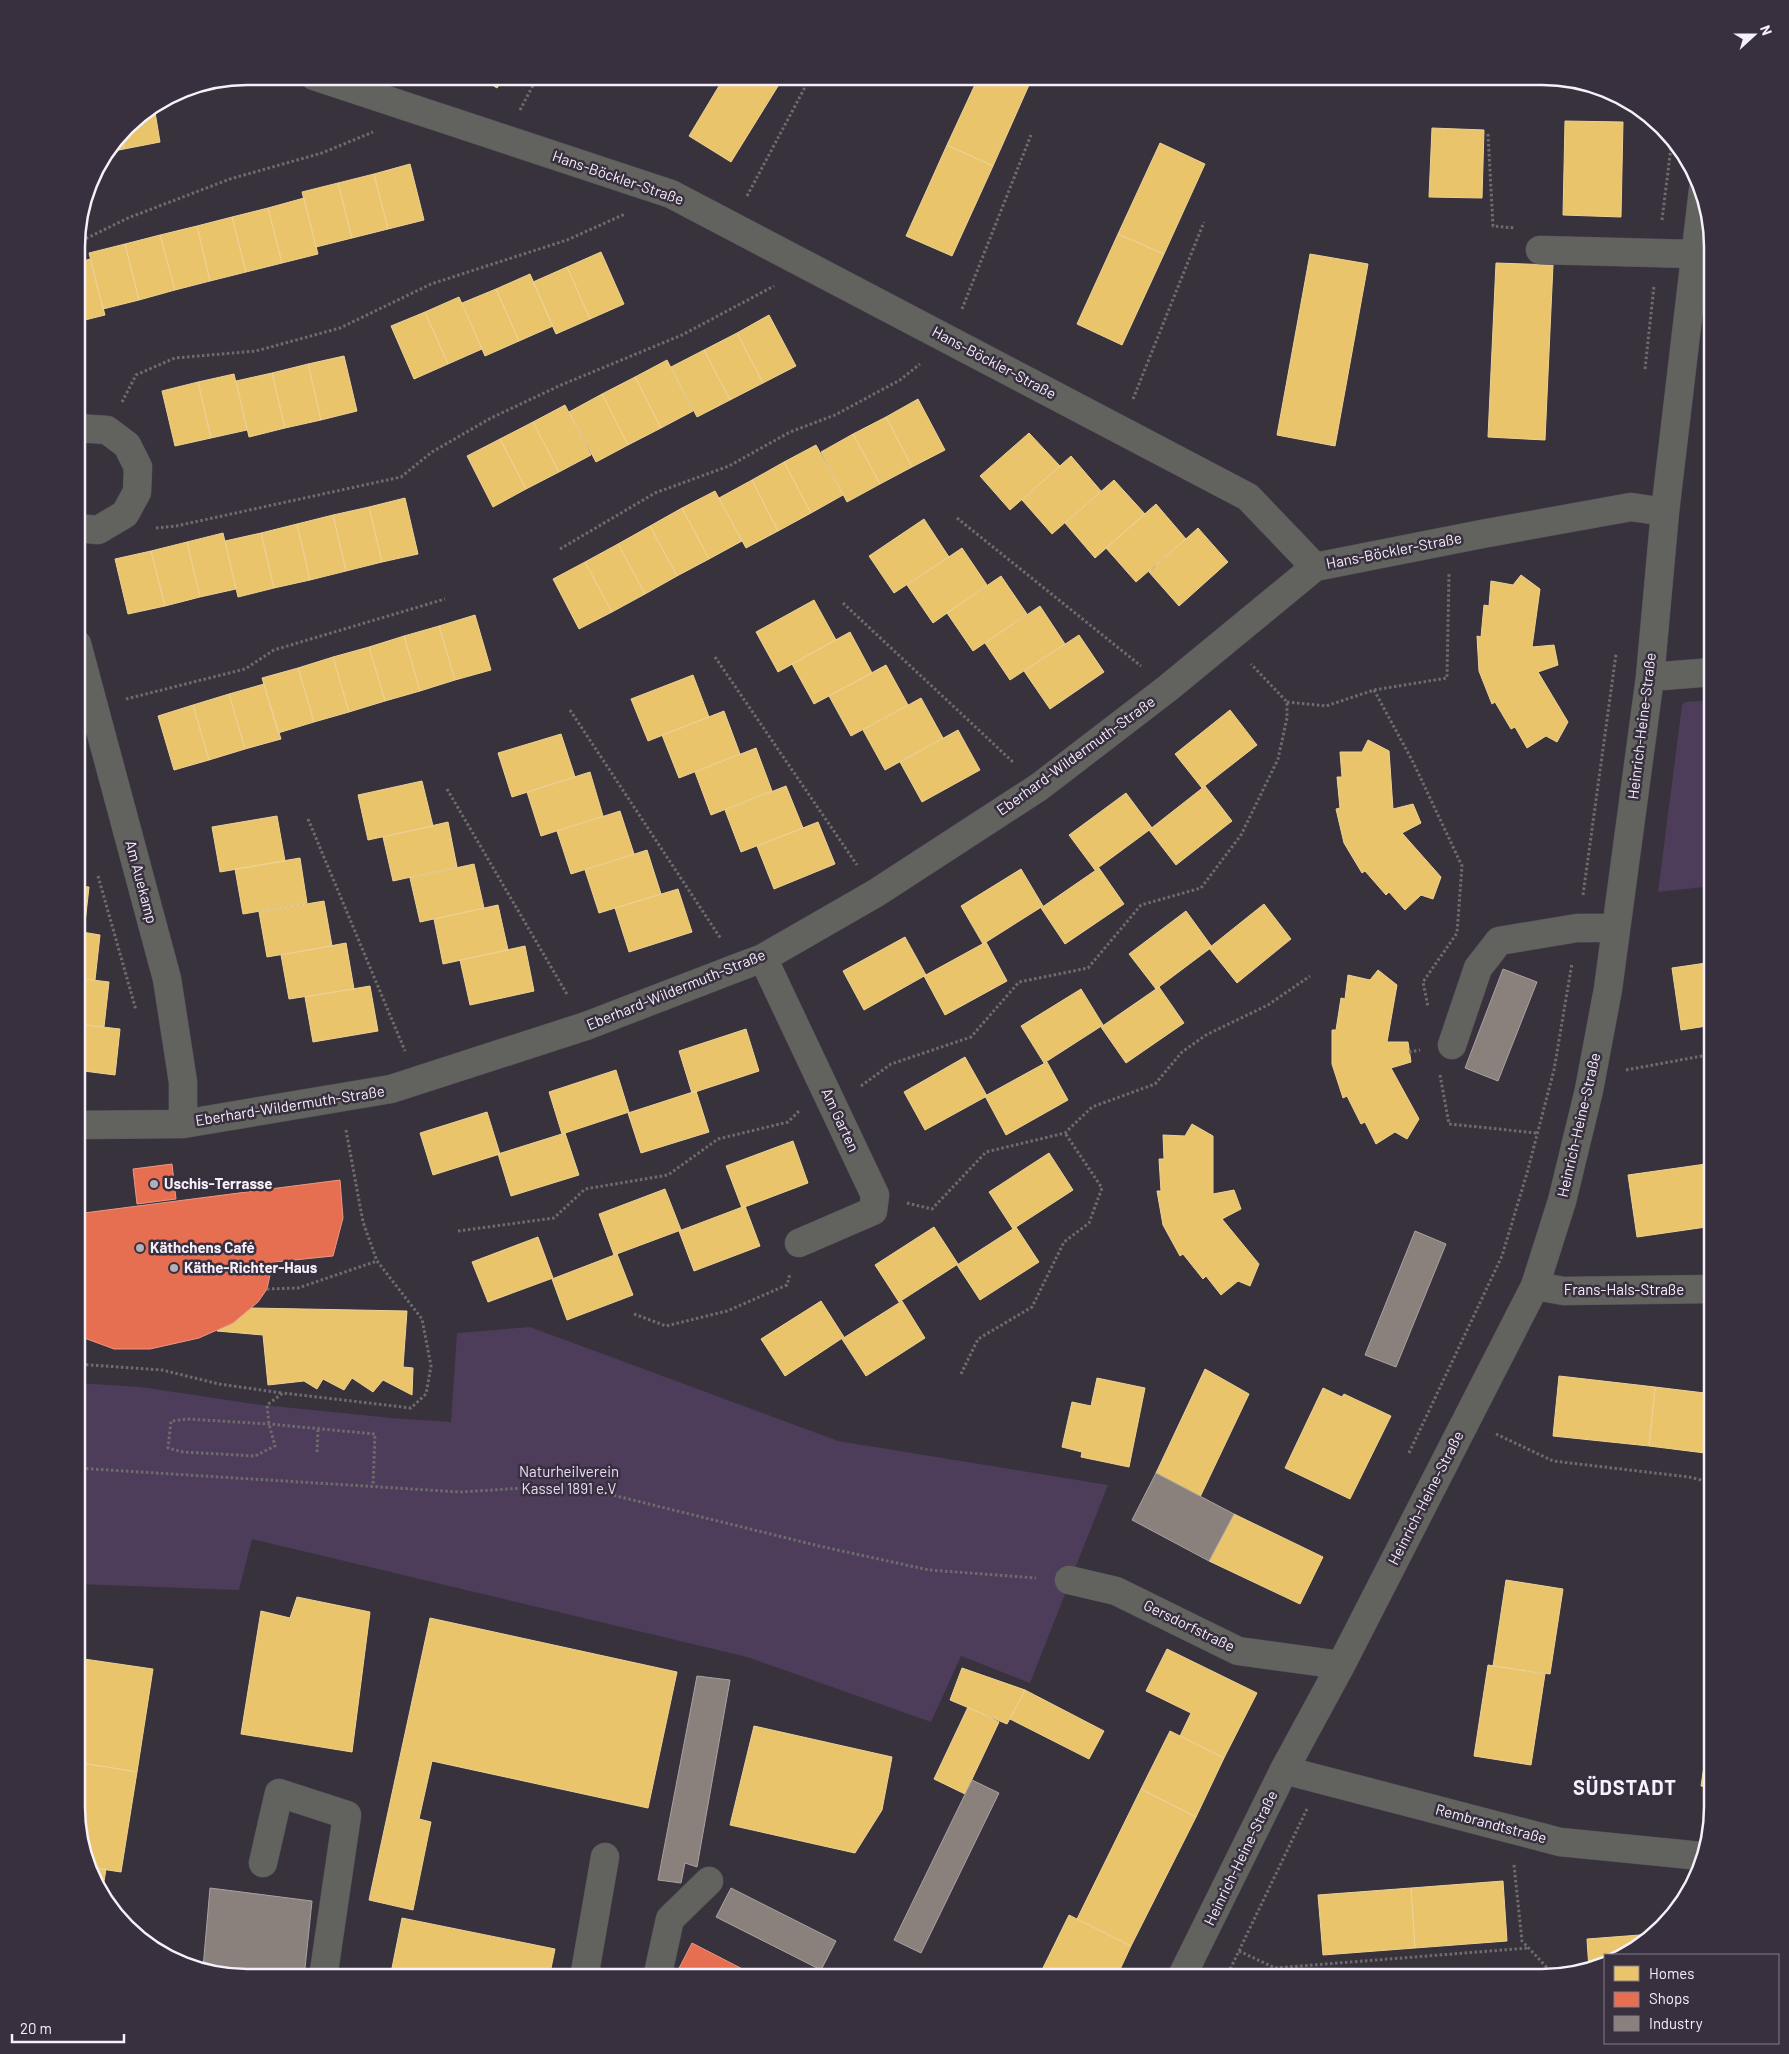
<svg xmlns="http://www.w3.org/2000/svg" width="1789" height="2054" viewBox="0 0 1789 2054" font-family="Barlow,sans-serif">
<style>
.green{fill:#4d3c5a}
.homes{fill:#e9c46a;stroke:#edd196}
.shops{fill:#e76f51;stroke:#ec9684}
.industry{fill:#8a817c;stroke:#aaa2a2}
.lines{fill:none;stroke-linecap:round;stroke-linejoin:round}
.minor-casing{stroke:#56515a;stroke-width:29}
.path{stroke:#6d6d6c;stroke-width:3;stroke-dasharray:2.5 2.5;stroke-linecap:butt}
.minor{stroke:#62635f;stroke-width:28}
.poi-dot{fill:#b3aeb8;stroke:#382f3f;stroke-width:2}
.labels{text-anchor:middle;stroke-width:5;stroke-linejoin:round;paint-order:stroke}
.street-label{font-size:15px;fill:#f6f0fb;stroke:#382f3f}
.poi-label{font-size:15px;font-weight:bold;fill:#f6f0fb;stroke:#382f3f;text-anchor:start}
.park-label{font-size:15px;fill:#eadbf8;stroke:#382f3f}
.district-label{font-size:20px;font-weight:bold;letter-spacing:1px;fill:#f6f0fb;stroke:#382f3f}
.rim{fill:none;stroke:#f6f0fb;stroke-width:2.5}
</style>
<rect width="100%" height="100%" fill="#37323c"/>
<path class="green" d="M 1713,700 L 1713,886 L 1658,892 L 1682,705 L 1685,702 Z
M 530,1327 L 838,1441 L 1108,1485 L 1030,1683 L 961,1656 L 931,1722 L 747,1657 L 252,1539 L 239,1590 L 76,1584 L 76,1383 L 141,1387 L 254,1404 L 391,1418 L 451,1422 L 457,1333 Z"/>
<path class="homes" d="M 478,76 L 505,76 L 497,88 Z
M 725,76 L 783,78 L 731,162 L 689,136 Z
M 979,76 L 1033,76 L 993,166 L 947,145 Z
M 154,106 L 160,142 L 124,149 L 122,135 L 134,119 Z
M 1565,121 L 1623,122 L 1621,217 L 1563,215 Z
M 1432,128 L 1484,130 L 1482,198 L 1429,197 Z
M 122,135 L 124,149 L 109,152 Z
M 1160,143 L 1205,164 L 1164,254 L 1118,234 Z
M 947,145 L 993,166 L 952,256 L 906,236 Z
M 410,164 L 424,220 L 388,229 L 374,174 Z
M 374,174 L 388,229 L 352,238 L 338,183 Z
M 338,183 L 352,238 L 316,247 L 302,192 Z
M 304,198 L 318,254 L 282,263 L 268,208 Z
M 268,208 L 282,263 L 246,272 L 232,217 Z
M 232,217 L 246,272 L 210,281 L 197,226 Z
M 197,226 L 210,281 L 175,290 L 160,235 Z
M 1118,234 L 1164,254 L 1122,345 L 1077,324 Z
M 160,235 L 175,290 L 139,300 L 125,244 Z
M 125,244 L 139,300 L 103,309 L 89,253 Z
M 601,252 L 624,304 L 590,319 L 567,267 Z
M 1310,254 L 1368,264 L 1335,446 L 1277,435 Z
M 90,259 L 105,315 L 77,322 L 77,263 Z
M 1496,263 L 1553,265 L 1545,440 L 1488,437 Z
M 567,267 L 590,319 L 556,334 L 533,282 Z
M 530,274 L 553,326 L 519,341 L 496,289 Z
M 496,289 L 519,341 L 485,356 L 462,303 Z
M 459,297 L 482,349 L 448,364 L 425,312 Z
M 425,312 L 448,364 L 414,379 L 391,326 Z
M 769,315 L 796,366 L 763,383 L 737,333 Z
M 737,333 L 763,383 L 730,400 L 704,350 Z
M 704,350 L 730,400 L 697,417 L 671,367 Z
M 344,356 L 357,411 L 321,420 L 308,364 Z
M 667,360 L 693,411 L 661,428 L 635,377 Z
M 308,364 L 321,420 L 285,428 L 272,373 Z
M 272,373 L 285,428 L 249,437 L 236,381 Z
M 234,374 L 247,430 L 211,438 L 198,382 Z
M 635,377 L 661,428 L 628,445 L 602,394 Z
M 198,382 L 211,438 L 175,446 L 162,391 Z
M 602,394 L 628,445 L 596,462 L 569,412 Z
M 918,399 L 945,450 L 912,467 L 886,417 Z
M 565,405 L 591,455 L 559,472 L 533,422 Z
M 886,417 L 912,467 L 880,484 L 853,434 Z
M 533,422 L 559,472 L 526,489 L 500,439 Z
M 1029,433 L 1060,466 L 1010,510 L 980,476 Z
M 853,434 L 880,484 L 847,502 L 821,452 Z
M 500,439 L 526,489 L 493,507 L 467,456 Z
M 816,445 L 843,495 L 811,513 L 784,462 Z
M 1071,456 L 1101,491 L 1052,534 L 1022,500 Z
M 784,462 L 811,513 L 778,531 L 752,480 Z
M 752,480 L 778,531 L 746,548 L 719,498 Z
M 1114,480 L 1145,514 L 1095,558 L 1065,523 Z
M 715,491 L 742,541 L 709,559 L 682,508 Z
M 405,498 L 418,554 L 382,562 L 369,507 Z
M 1156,504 L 1186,539 L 1136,582 L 1106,548 Z
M 369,507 L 382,562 L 346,571 L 333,515 Z
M 682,508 L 709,559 L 677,576 L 650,526 Z
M 333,515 L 346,571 L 310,580 L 297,524 Z
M 924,519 L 949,557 L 894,593 L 869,556 Z
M 297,524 L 310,580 L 274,588 L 261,533 Z
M 650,526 L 677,576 L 645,594 L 618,544 Z
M 1198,528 L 1228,562 L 1179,606 L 1149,572 Z
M 223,533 L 236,589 L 200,597 L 187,542 Z
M 261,533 L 274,588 L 238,597 L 225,541 Z
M 187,542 L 200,597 L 165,606 L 151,551 Z
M 618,544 L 645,594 L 612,612 L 585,562 Z
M 962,548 L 987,585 L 933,623 L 907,585 Z
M 151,551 L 165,606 L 128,614 L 115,559 Z
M 585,562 L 612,612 L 579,629 L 553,579 Z
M 1521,575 L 1540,589 L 1532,647 L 1554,645 L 1558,665 L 1538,672 L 1568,722 L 1557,742 L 1546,736 L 1527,748 L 1515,727 L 1511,729 L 1495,702 L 1492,704 L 1479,671 L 1477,636 L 1481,637 L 1484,605 L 1489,606 L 1491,581 L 1513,585 Z
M 1001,576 L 1027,614 L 973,651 L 947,613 Z
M 814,600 L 836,640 L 778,672 L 756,632 Z
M 1040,606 L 1065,644 L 1010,680 L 985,643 Z
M 475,615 L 491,670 L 455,680 L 439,626 Z
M 439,626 L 455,680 L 420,691 L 404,636 Z
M 850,632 L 872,673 L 814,704 L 792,664 Z
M 1079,635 L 1104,672 L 1050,709 L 1024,671 Z
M 404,636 L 420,691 L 385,701 L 369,647 Z
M 369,647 L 385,701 L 349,712 L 333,657 Z
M 333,657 L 349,712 L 314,722 L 298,668 Z
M 886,665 L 908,705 L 851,736 L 829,696 Z
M 298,668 L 314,722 L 278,733 L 262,678 Z
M 693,675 L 709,717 L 648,741 L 631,699 Z
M 264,684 L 281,739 L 245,749 L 229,694 Z
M 229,694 L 245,749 L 209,760 L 193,705 Z
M 921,698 L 943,738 L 885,770 L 863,730 Z
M 193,705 L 209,760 L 174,770 L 158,716 Z
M 1230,710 L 1257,745 L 1202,788 L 1175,754 Z
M 724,711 L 740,754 L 679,778 L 662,735 Z
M 958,730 L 980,770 L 922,802 L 900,762 Z
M 561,734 L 575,777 L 512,797 L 498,753 Z
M 1368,740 L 1389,751 L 1393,809 L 1413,804 L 1421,823 L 1402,833 L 1441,877 L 1433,899 L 1421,895 L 1405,910 L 1389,892 L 1386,895 L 1365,871 L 1362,873 L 1344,843 L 1336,809 L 1340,808 L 1337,777 L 1342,777 L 1340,752 L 1362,752 Z
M 756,748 L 772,791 L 711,815 L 695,772 Z
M 590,772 L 603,816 L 541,836 L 527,792 Z
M 422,781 L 433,826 L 368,840 L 358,795 Z
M 786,786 L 803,828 L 741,852 L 725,810 Z
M 1205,786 L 1232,821 L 1176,865 L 1149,830 Z
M 1126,793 L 1152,828 L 1095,870 L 1069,835 Z
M 620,811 L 634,854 L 571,874 L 557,831 Z
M 277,816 L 285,861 L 220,872 L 212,827 Z
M 448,822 L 457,867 L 393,881 L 383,837 Z
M 818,822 L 835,864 L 774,889 L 757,846 Z
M 647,850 L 661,894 L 599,913 L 585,870 Z
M 300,858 L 307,903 L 243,914 L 235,869 Z
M 474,864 L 484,908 L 420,922 L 410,878 Z
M 1099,868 L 1124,904 L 1065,944 L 1041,908 Z
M 1021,869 L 1043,906 L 983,944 L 961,906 Z
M 76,886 L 89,887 L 84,932 L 76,931 Z
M 678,889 L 692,932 L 629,952 L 615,908 Z
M 324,901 L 332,946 L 267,957 L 259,912 Z
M 1264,904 L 1291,939 L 1237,983 L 1209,948 Z
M 498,905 L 508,950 L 443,964 L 434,919 Z
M 1186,911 L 1212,947 L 1156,989 L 1129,954 Z
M 76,931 L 100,935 L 95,980 L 76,978 Z
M 905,937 L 926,975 L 864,1010 L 843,971 Z
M 986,942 L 1007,981 L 945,1015 L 924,976 Z
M 346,943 L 354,989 L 289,999 L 281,955 Z
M 525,946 L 534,991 L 470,1005 L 460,960 Z
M 1713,962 L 1713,1025 L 1681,1030 L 1672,968 Z
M 1378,970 L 1397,985 L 1387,1042 L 1408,1042 L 1411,1062 L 1391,1068 L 1419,1119 L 1407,1139 L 1395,1132 L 1376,1144 L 1365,1122 L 1361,1124 L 1347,1096 L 1343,1098 L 1332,1064 L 1332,1030 L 1336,1030 L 1341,998 L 1345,999 L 1348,975 L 1370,980 Z
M 76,978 L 109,982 L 104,1027 L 76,1024 Z
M 370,986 L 378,1031 L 313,1042 L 305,997 Z
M 1159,987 L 1184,1023 L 1126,1063 L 1101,1027 Z
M 1081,989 L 1103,1025 L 1044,1063 L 1021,1026 Z
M 76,1024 L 120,1029 L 115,1075 L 76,1070 Z
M 746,1029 L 759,1071 L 692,1093 L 679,1051 Z
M 965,1057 L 987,1096 L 925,1130 L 904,1092 Z
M 1047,1062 L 1068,1100 L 1006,1135 L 985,1096 Z
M 616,1070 L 629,1112 L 562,1134 L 549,1092 Z
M 696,1091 L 709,1132 L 641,1153 L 628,1113 Z
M 487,1112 L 500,1154 L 433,1175 L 420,1133 Z
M 1192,1124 L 1213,1136 L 1213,1194 L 1234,1190 L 1241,1209 L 1222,1219 L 1259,1264 L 1250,1286 L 1238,1281 L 1221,1295 L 1206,1276 L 1203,1279 L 1183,1254 L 1180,1256 L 1163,1225 L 1157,1191 L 1161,1191 L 1159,1159 L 1164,1159 L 1163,1135 L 1185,1136 Z
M 565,1133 L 579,1175 L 511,1196 L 498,1154 Z
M 793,1141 L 808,1183 L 742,1208 L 726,1166 Z
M 1049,1153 L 1073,1190 L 1013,1229 L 989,1192 Z
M 1713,1163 L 1713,1226 L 1637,1237 L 1628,1175 Z
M 665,1189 L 681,1230 L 614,1255 L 599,1214 Z
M 745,1206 L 760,1246 L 694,1271 L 679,1231 Z
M 934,1227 L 958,1264 L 899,1302 L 875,1265 Z
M 1016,1227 L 1039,1262 L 980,1300 L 957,1265 Z
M 538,1237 L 553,1278 L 488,1302 L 472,1262 Z
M 617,1254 L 633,1295 L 567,1320 L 552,1279 Z
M 821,1301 L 844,1337 L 785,1376 L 761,1339 Z
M 902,1301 L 925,1338 L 866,1376 L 842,1339 Z
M 251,1308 L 407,1311 L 403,1367 L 413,1368 L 412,1395 L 383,1380 L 373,1392 L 352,1378 L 344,1390 L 323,1379 L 317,1389 L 304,1381 L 268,1385 L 263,1335 L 217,1331 L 233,1323 Z
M 1205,1369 L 1249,1394 L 1200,1497 L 1156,1473 Z
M 1559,1376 L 1655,1387 L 1649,1446 L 1553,1436 Z
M 1097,1378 L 1145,1388 L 1129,1467 L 1081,1457 L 1082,1452 L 1062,1447 L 1072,1402 L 1091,1406 Z
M 1655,1387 L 1713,1394 L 1713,1454 L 1649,1446 Z
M 1323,1388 L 1342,1397 L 1344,1394 L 1391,1416 L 1350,1499 L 1285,1468 Z
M 1234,1514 L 1323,1557 L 1300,1604 L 1209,1561 Z
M 1506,1580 L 1563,1589 L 1550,1674 L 1493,1666 Z
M 297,1597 L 370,1612 L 352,1752 L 241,1734 L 261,1611 L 290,1618 Z
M 430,1618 L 677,1672 L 648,1808 L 432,1761 L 419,1819 L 431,1822 L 413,1910 L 369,1900 Z
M 1167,1649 L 1257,1693 L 1224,1758 L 1180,1736 L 1191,1713 L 1146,1691 Z
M 84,1659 L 153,1669 L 137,1772 L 76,1762 L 76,1709 Z
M 1488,1665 L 1545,1674 L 1531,1765 L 1474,1756 Z
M 962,1668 L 1025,1690 L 1007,1724 L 950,1700 Z
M 1025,1690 L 1104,1731 L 1089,1759 L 1010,1719 Z
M 968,1707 L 999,1722 L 965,1794 L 934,1779 Z
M 1713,1707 L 1713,1788 L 1701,1786 Z
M 754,1726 L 892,1757 L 882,1810 L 855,1853 L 730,1825 Z
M 1170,1731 L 1224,1758 L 1196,1817 L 1141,1789 Z
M 76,1762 L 137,1772 L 121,1872 L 88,1867 L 85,1862 L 76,1807 Z
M 1141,1789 L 1196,1817 L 1131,1946 L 1077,1919 Z
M 88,1867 L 106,1869 L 102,1894 Z
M 1503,1881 L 1507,1941 L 1415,1948 L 1411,1888 Z
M 1411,1888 L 1415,1948 L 1323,1955 L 1318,1895 Z
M 1069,1915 L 1131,1946 L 1116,1978 L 1048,1978 L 1040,1974 Z
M 402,1918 L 555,1949 L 549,1978 L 390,1978 Z
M 1653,1934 L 1646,1943 L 1622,1955 L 1605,1955 L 1605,1964 L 1589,1970 L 1587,1939 Z"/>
<path class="shops" d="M 172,1164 L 176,1199 L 137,1204 L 133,1169 Z
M 340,1180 L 343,1218 L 333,1256 L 275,1262 L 270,1275 L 267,1289 L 258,1302 L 233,1323 L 199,1338 L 150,1349 L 114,1349 L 76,1335 L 76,1214 Z
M 692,1943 L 760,1978 L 674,1978 Z"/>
<path class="industry" d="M 1503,969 L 1537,982 L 1498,1081 L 1465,1068 Z
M 1415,1231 L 1446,1244 L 1396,1367 L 1365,1355 Z
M 1156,1473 L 1234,1514 L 1209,1561 L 1132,1520 Z
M 697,1676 L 730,1680 L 697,1867 L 685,1863 L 681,1883 L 658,1880 Z
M 972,1780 L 999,1793 L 921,1953 L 894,1940 Z
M 210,1888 L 312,1901 L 304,1978 L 247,1978 L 203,1968 Z
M 731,1888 L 836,1941 L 821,1970 L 716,1917 Z"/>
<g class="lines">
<g class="minor-casing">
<path id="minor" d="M 314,76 L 671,194 L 1248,497 L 1315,567
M 1540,250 L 1694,254
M 77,528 L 98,530 L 125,514 L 137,492 L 138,467 L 127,445 L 107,430 L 77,428
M 77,644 L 167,979 L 183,1082 L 183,1124
M 1650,677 L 1713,672
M 763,958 L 875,1195 L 873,1211 L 799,1243
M 1452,1045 L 1478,968 L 1499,941 L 1577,928 L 1616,928
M 76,1125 L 183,1124 L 391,1089 L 586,1026 L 739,967 L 763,958 L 876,893 L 1039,787 L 1168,688 L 1315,567 L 1482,534 L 1631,507 L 1665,512
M 1535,1286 L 1564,1291 L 1713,1289
M 1069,1580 L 1116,1591 L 1238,1651 L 1341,1665
M 1284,1770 L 1560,1842 L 1701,1856
M 263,1863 L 279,1793 L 347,1815 L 323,1978
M 584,1978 L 605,1857
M 657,1978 L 670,1919 L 709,1881
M 1181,1978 L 1284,1770 L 1341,1665 L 1535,1286 L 1562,1201 L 1589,1090 L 1608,989 L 1650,677 L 1665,512 L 1703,190"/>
</g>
<path class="path" d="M 520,110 L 538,76
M 1488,134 L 1493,226 L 1515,228
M 747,196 L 811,76
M 1662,220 L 1672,139
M 77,243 L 128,218 L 230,179 L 322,153 L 373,132
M 962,309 L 1031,135
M 1645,369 L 1654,286
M 1133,399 L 1204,222
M 122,402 L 136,375 L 175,358 L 256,351 L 340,328 L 431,284 L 567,240 L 625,214
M 957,518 L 1141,666
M 156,528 L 176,526 L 401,477 L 432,452 L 491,418 L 561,385 L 682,335 L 774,286
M 560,549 L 655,493 L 729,466 L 790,432 L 835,415 L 900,380 L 920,364
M 843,603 L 1014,763
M 715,657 L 857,865
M 1374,690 L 1413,762 L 1462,866 L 1457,933 L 1423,982 L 1428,1007
M 126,699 L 245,669 L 274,650 L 445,599
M 1287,702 L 1326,706 L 1374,690 L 1447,678 L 1449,573
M 570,710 L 721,939
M 447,789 L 568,996
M 308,819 L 405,1051
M 98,876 L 136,1010
M 1583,895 L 1616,654
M 1409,1052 L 1420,1050
M 1626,1070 L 1713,1054
M 1440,1075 L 1449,1124 L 1537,1133
M 861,1086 L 891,1064 L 971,1037 L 1019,982 L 1088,968 L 1141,905 L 1201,888 L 1241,835 L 1278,759 L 1287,718 L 1287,702 L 1251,664
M 346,1130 L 363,1222 L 377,1261 L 422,1319 L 431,1366 L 426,1394 L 411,1408 L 283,1393 L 267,1405 L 269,1424 L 275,1446 L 255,1456 L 183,1452 L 168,1448 L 171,1421 L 187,1419 L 269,1424 L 375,1434 L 373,1486
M 907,1203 L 932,1209 L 986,1152 L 1065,1133 L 1092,1107 L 1155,1084 L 1182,1052 L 1206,1035 L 1268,1005 L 1310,976
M 458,1231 L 554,1218 L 585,1189 L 668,1175 L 718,1139 L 788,1122 L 799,1111
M 267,1289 L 298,1288 L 377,1261
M 634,1314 L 666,1326 L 727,1311 L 787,1285 L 790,1274
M 76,1364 L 162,1370 L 219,1384 L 282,1393
M 961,1374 L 978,1339 L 1032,1307 L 1064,1242 L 1089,1223 L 1102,1188 L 1065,1133
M 1496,1434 L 1553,1461 L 1689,1477 L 1713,1483
M 317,1452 L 318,1430
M 1409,1453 L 1502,1256 L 1527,1173 L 1554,1070 L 1572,963
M 76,1468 L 460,1492 L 572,1485 L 819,1546 L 929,1570 L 1036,1578
M 76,1706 L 77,1706
M 1514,1865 L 1522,1941 L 1555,1976
M 1239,1951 L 1275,1968 L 1528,1948
M 1226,1978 L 1307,1809"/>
<use href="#minor" class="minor"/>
</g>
<g class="poi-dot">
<circle cx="154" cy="1184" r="5"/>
<circle cx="140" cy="1248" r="5"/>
<circle cx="174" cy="1268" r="5"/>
</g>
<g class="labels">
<g class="street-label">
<text transform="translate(618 178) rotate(19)" y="5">Hans-Böckler-Straße</text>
<text transform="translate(994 363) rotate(28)" y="5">Hans-Böckler-Straße</text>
<text transform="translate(1394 551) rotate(-11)" y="5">Hans-Böckler-Straße</text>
<text transform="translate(1642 726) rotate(-83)" y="5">Heinrich-Heine-Straße</text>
<text transform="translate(1076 756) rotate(-36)" y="5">Eberhard-Wildermuth-Straße</text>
<text transform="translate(141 882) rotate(75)" y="5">Am Auekamp</text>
<text transform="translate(676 990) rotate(-22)" y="5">Eberhard-Wildermuth-Straße</text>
<text transform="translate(290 1106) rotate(-9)" y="5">Eberhard-Wildermuth-Straße</text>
<text transform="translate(840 1120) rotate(65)" y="5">Am Garten</text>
<text transform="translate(1579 1125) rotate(-77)" y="5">Heinrich-Heine-Straße</text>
<text x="1624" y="1295">Frans-Hals-Straße</text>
<text transform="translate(1426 1498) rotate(-63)" y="5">Heinrich-Heine-Straße</text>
<text transform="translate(1189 1626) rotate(26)" y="5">Gersdorfstraße</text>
<text transform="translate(1491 1824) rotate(15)" y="5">Rembrandtstraße</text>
<text transform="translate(1241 1858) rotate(-64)" y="5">Heinrich-Heine-Straße</text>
</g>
<g class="poi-label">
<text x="164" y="1189">Uschis-Terrasse</text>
<text x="150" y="1253">Käthchens Café</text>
<text x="184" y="1273">Käthe-Richter-Haus</text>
</g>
<g class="park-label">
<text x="569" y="1477">Naturheilverein<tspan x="569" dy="17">Kassel 1891 e.V</tspan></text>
</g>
<g class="district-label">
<text x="1625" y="1795">SÜDSTADT</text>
</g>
</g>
<path d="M0 0H1789V2054H0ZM247 85H1542A162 162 0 0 1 1704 247V1807A162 162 0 0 1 1542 1969H247A162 162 0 0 1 85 1807V247A162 162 0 0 1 247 85Z" fill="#382f3f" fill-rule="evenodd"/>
<path class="rim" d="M247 85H1542A162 162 0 0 1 1704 247V1807A162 162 0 0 1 1542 1969H247A162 162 0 0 1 85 1807V247A162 162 0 0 1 247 85Z"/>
<rect x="1604" y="1954" width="175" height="90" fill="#382f3f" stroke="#847c8a"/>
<rect x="1614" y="1966" width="25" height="15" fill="#e9c46a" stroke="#847c8a"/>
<text x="1649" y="1979" font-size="15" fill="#f6f0fb">Homes</text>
<rect x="1614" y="1992" width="25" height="15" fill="#e76f51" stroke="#847c8a"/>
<text x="1649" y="2004" font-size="15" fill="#f6f0fb">Shops</text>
<rect x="1614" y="2016" width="25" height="15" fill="#8a817c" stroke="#847c8a"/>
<text x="1649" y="2029" font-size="15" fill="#f6f0fb">Industry</text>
<g transform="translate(1754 35) rotate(69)" stroke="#382f3f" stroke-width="4" paint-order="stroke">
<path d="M0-4L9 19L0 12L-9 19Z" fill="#f6f0fb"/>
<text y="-8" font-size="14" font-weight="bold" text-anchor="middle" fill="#f6f0fb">N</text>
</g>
<path d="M12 2034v8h112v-8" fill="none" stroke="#f6f0fb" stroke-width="2.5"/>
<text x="20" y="2034" font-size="15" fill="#f6f0fb" stroke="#382f3f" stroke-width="4" paint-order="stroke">20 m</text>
</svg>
